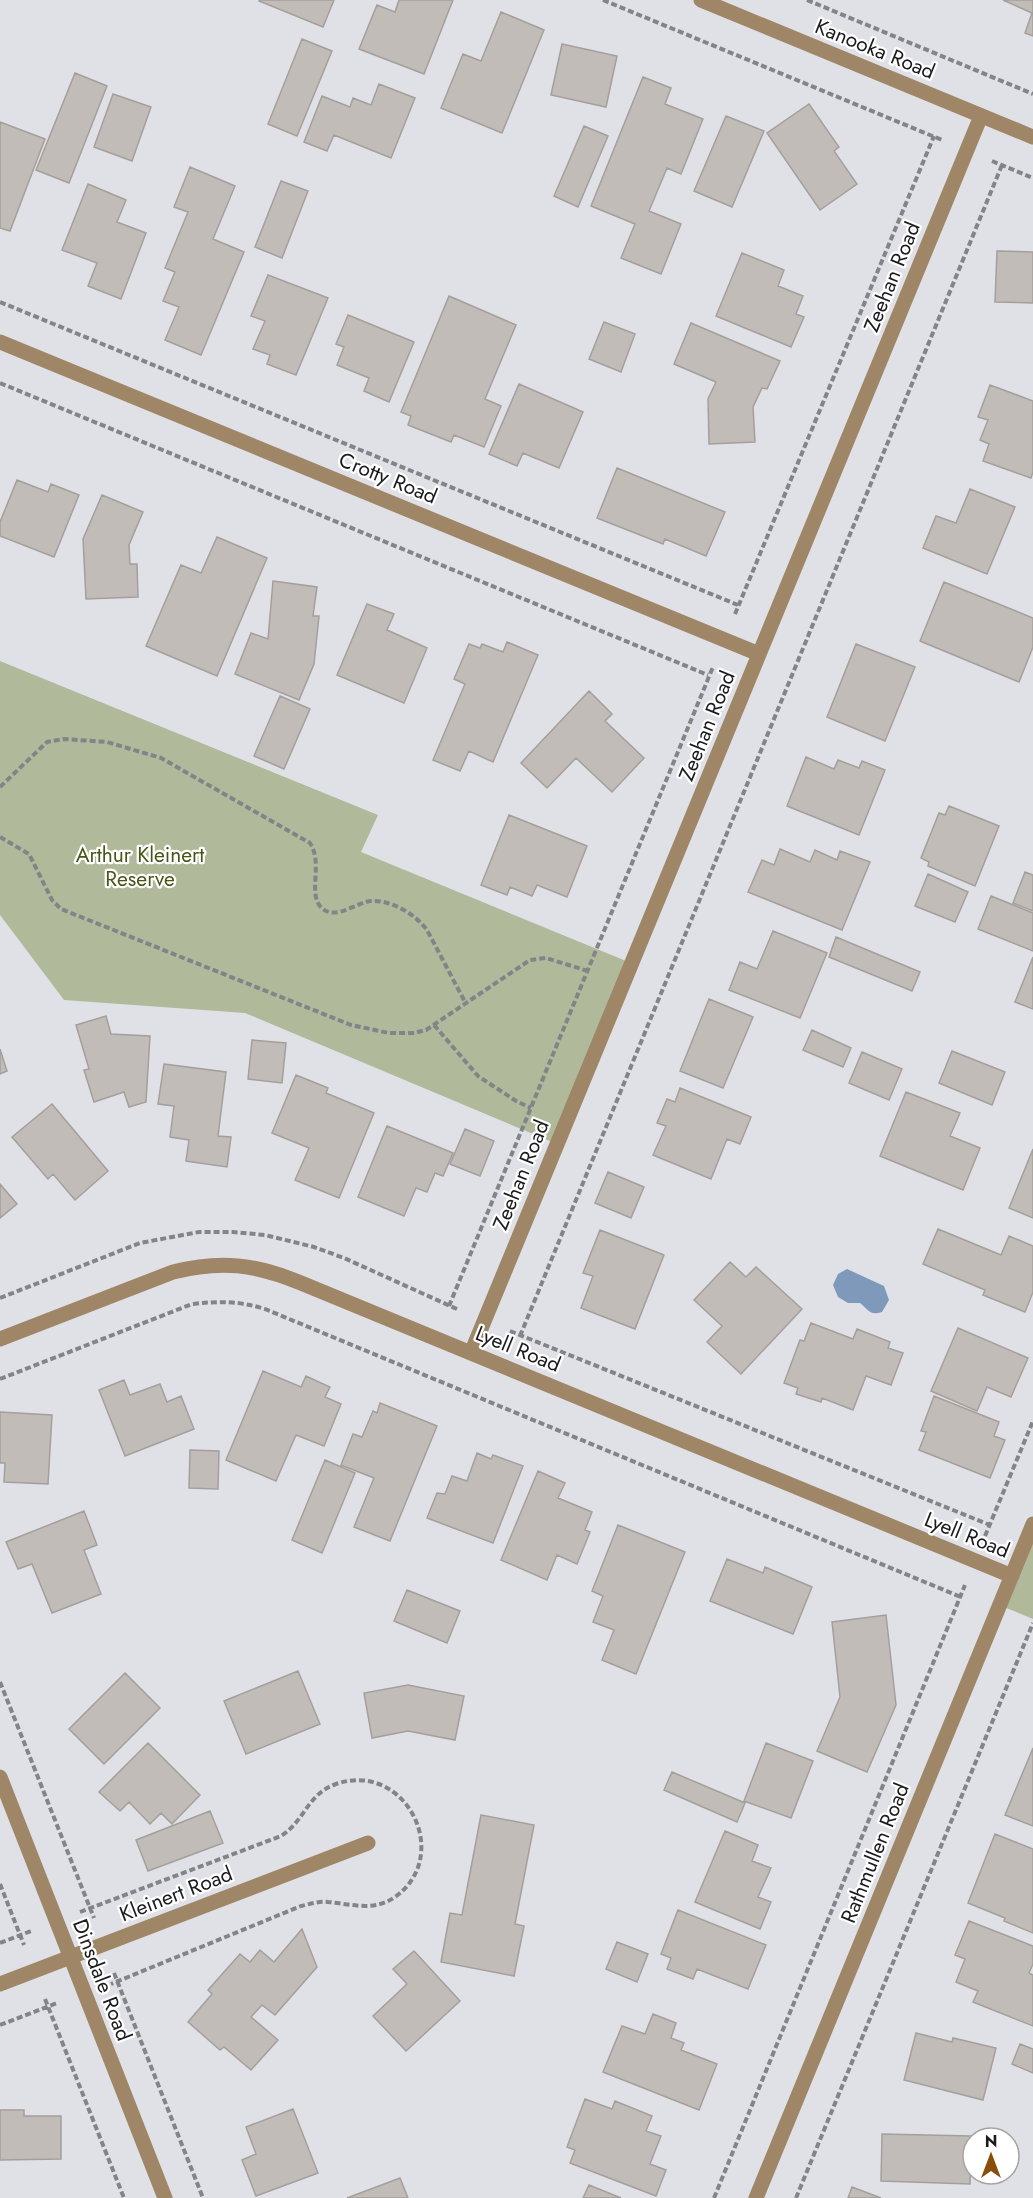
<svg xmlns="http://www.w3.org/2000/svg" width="1033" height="2198" viewBox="0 0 1033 2198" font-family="Jost,sans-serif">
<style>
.green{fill:#b0ba9b}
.water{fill:#7f99bb}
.building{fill:#c2bcb9;stroke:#a59f9c;stroke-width:1.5}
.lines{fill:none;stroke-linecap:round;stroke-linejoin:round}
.path{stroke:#838488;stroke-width:4;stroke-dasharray:6 3;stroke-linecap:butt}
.minor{stroke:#9f8667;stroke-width:15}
.labels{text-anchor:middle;stroke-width:4.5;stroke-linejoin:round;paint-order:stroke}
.street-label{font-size:21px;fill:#1b1b1d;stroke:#fff}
.park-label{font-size:21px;fill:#475515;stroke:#fff}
</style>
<rect width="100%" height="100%" fill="#e0e1e7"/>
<path class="green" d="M 0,661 L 378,815 L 361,852 L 631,963 L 557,1144 L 245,1013 L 64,1000 L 0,915 Z
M 1033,1524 L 1033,1619 L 999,1605 Z"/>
<path class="water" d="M 847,1269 L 884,1286 L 889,1300 L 882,1312 C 870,1316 869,1310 860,1303 L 848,1303 L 838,1297 L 833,1285 L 838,1274 Z"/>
<path class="building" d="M 260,0 L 334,0 L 323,27 L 259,1 Z
M 399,0 L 453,0 L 424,74 L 359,49 L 377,5 L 395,12 Z
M 1003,0 L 1033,0 L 1033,36 L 1025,33 L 1032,13 Z
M 501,12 L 544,30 L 502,133 L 441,108 L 463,54 L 481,61 Z
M 302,39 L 332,51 L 297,136 L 268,124 Z
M 562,44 L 617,56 L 606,107 L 551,95 Z
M 75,73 L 107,86 L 69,183 L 36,170 Z
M 643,77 L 671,88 L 665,104 L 703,119 L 681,174 L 667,168 L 649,211 L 681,224 L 661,274 L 621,258 L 635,224 L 591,206 Z
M 379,84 L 415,98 L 391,158 L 334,135 L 327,151 L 304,142 L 322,96 L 350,107 L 353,98 L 371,105 Z
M 113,94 L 151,107 L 132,161 L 94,147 Z
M 809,104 L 839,147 L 834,151 L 857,184 L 820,210 L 767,133 Z
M 726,116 L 764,131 L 732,207 L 694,191 Z
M 0,122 L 45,139 L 10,231 L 0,228 Z
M 584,126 L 608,136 L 578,207 L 554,196 Z
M 190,167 L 235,186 L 213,239 L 244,252 L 201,355 L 165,340 L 179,307 L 163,301 L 175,272 L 165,268 L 188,212 L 174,207 Z
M 281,181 L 308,191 L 282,258 L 255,247 Z
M 88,184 L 126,200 L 117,222 L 146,233 L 121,299 L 88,286 L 97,263 L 62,250 Z
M 997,251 L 1033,252 L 1033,303 L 995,302 Z
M 742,253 L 784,270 L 778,286 L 803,296 L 796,314 L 804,317 L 791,347 L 716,316 Z
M 268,275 L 328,298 L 296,375 L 267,364 L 270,355 L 253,349 L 265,321 L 251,316 Z
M 449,296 L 516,325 L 485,399 L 501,406 L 484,447 L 454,435 L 451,442 L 408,425 L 411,416 L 401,412 Z
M 348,315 L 414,342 L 389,402 L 364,391 L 369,378 L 337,365 L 344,347 L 336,344 Z
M 604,322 L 635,334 L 621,372 L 589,359 Z
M 691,323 L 780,361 L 767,389 L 762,388 L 753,407 L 755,442 L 709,444 L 708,399 L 716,382 L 674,364 Z
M 519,384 L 583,412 L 559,468 L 523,453 L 517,466 L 489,454 Z
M 990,385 L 1033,401 L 1033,472 L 1031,478 L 983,461 L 989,444 L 980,440 L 988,420 L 978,417 Z
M 617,468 L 725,512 L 706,556 L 665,539 L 663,544 L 597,518 Z
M 17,480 L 48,492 L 51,484 L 79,495 L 54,557 L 0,536 L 0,522 Z
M 970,489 L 1015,507 L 987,574 L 923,548 L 936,516 L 956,523 Z
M 102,495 L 143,512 L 129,545 L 130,564 L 137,564 L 138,597 L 86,599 L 83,539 Z
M 217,537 L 267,558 L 217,676 L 146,646 L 181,565 L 201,573 Z
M 273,581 L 317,587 L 313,616 L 319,616 L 314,664 L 299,700 L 235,674 L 251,633 L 268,639 Z
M 944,582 L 1033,618 L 1033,647 L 1019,682 L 920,641 Z
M 367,604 L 394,614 L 387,630 L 427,648 L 404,703 L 337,675 Z
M 507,642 L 538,655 L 493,762 L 469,751 L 460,771 L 433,760 L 465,684 L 454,679 L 469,644 L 480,648 L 482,644 L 503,652 Z
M 856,644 L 915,667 L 885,741 L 827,717 Z
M 589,691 L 612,714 L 605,721 L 644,758 L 612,792 L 576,758 L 547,788 L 521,763 Z
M 280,696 L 310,709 L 284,769 L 254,756 Z
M 806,757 L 834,769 L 838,760 L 859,768 L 862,761 L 885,770 L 859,835 L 787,806 Z
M 949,806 L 999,826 L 975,886 L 928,866 L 929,862 L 921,858 L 939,813 L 945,815 Z
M 509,815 L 587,846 L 567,897 L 537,885 L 532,896 L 510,887 L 507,895 L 481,885 Z
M 780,849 L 810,862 L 815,850 L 837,860 L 840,851 L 870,862 L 842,930 L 748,892 L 762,860 L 774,865 Z
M 1025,872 L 1033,875 L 1033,911 L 1013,903 Z
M 928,874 L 968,892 L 955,922 L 915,906 Z
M 991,896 L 1033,913 L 1033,951 L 978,929 Z
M 773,931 L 827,953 L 800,1018 L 729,990 L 740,962 L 757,969 Z
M 836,937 L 920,972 L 912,991 L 829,957 Z
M 1033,957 L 1033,1009 L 1015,1002 Z
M 709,999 L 753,1017 L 723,1088 L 680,1071 Z
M 106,1016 L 111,1034 L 150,1036 L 146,1102 L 129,1107 L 124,1092 L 94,1102 L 84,1070 L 89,1069 L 76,1025 Z
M 812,1030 L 851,1048 L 843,1067 L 803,1050 Z
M 252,1040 L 286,1043 L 282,1083 L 248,1079 Z
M 0,1049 L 7,1071 L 0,1074 Z
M 952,1051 L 1005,1072 L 992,1105 L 939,1083 Z
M 862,1052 L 902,1069 L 889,1100 L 849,1083 Z
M 164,1064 L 226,1072 L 218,1136 L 231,1137 L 227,1167 L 186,1161 L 189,1140 L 170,1137 L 174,1106 L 158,1104 Z
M 296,1075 L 328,1088 L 326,1093 L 374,1113 L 339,1198 L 295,1180 L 309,1148 L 272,1133 Z
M 680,1088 L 751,1117 L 740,1144 L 727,1139 L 711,1179 L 653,1155 L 666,1126 L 657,1123 L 667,1099 L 675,1102 Z
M 906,1092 L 960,1113 L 950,1136 L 980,1148 L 963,1190 L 880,1156 Z
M 52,1104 L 108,1171 L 75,1200 L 53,1174 L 48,1179 L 12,1137 Z
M 387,1126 L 453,1153 L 443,1176 L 435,1173 L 427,1192 L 416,1188 L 404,1216 L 358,1197 Z
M 465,1129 L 494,1141 L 480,1176 L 450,1164 Z
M 1033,1149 L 1033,1218 L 1009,1208 Z
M 608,1172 L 644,1187 L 631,1218 L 595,1203 Z
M 0,1184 L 17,1204 L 0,1218 Z
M 938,1229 L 1001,1255 L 1009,1236 L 1033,1246 L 1033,1292 L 1025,1312 L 983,1295 L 985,1290 L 923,1264 Z
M 600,1230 L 664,1255 L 635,1329 L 581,1308 L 593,1276 L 583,1273 Z
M 730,1262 L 746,1277 L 756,1267 L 802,1309 L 741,1374 L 707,1342 L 722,1326 L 694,1300 Z
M 811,1323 L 853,1339 L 857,1329 L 890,1342 L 888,1348 L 903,1353 L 891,1385 L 866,1376 L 853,1410 L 822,1398 L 821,1402 L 796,1394 L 798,1388 L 784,1383 L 800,1340 L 804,1341 Z
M 958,1328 L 1028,1358 L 1011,1397 L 987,1387 L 977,1411 L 931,1391 Z
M 263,1371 L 301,1387 L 306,1376 L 330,1387 L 325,1397 L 341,1404 L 324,1446 L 296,1435 L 276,1481 L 226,1460 Z
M 124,1380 L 130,1395 L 160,1384 L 167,1402 L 181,1396 L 194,1429 L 125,1456 L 99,1390 Z
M 934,1396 L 999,1422 L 994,1436 L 1005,1440 L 990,1478 L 919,1450 L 926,1432 L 921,1431 Z
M 380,1403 L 437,1426 L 390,1541 L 354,1527 L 374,1478 L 341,1465 L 353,1434 L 362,1437 L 373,1411 L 377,1413 Z
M 0,1412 L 52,1415 L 48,1484 L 4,1482 L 5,1463 L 0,1463 Z
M 190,1450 L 219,1451 L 218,1489 L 189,1488 Z
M 477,1453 L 491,1459 L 493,1455 L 523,1466 L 493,1543 L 427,1518 L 437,1493 L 445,1494 L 452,1476 L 467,1481 Z
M 325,1460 L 355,1473 L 322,1553 L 292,1540 Z
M 538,1471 L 565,1483 L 558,1498 L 592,1512 L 585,1530 L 590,1532 L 577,1564 L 557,1555 L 547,1580 L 501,1560 Z
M 84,1511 L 97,1545 L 84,1550 L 101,1594 L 52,1613 L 32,1564 L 18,1569 L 6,1542 Z
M 618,1525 L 685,1552 L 636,1674 L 602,1660 L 614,1630 L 593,1622 L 603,1596 L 592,1591 Z
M 727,1559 L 763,1573 L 765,1567 L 812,1587 L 793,1634 L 710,1601 Z
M 407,1590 L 460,1611 L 447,1643 L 394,1621 Z
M 886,1615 L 896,1705 L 867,1772 L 817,1751 L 840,1697 L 832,1622 Z
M 298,1671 L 320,1724 L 246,1754 L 224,1701 Z
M 125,1673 L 160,1708 L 104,1764 L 69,1729 Z
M 408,1685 L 464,1696 L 455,1740 L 408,1731 L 372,1738 L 364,1693 Z
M 148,1743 L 200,1795 L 172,1824 L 161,1813 L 150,1824 L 129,1802 L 120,1811 L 99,1792 Z
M 766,1743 L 813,1761 L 791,1818 L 744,1801 Z
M 1033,1748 L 1033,1826 L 1005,1815 Z
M 672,1772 L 745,1803 L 737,1822 L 664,1790 Z
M 210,1811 L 223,1843 L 148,1871 L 136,1840 Z
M 481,1815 L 534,1825 L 515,1924 L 524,1926 L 514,1976 L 441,1962 L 450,1913 L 462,1915 Z
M 725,1831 L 758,1845 L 752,1861 L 771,1868 L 758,1897 L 771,1902 L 760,1929 L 695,1902 Z
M 995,1834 L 1033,1849 L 1033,1933 L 1004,1921 L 1005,1918 L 968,1903 Z
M 678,1910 L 766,1945 L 748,1989 L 697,1969 L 693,1979 L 667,1969 L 671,1958 L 661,1954 Z
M 969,1921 L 1033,1946 L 1033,1964 L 1029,1973 L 1033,1975 L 1033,2026 L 973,2002 L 978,1991 L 956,1982 L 965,1959 L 955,1955 Z
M 302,1929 L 317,1967 L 275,2015 L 262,2005 L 251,2017 L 278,2040 L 251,2070 L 224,2047 L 220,2050 L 188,2022 L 212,1994 L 208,1990 L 240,1954 L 250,1962 L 260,1950 L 274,1962 Z
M 617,1942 L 648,1954 L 637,1982 L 606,1969 Z
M 414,1951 L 460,2001 L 406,2051 L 373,2016 L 407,1984 L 393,1969 Z
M 653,2014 L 676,2023 L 671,2038 L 684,2043 L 681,2050 L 717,2064 L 699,2110 L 603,2072 L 622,2026 L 645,2034 Z
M 916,2033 L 952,2042 L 953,2038 L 996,2048 L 983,2100 L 904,2080 Z
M 1020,2044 L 1033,2049 L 1033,2073 L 1012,2064 Z
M 585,2099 L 612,2109 L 615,2101 L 652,2116 L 646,2131 L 661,2136 L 650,2164 L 666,2170 L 656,2196 L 570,2163 L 575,2150 L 567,2147 Z
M 293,2109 L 318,2173 L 256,2196 L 242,2160 L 256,2154 L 246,2127 Z
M 0,2110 L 24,2110 L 24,2116 L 61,2116 L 61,2159 L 0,2160 Z
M 882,2134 L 971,2136 L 970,2184 L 881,2181 Z
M 400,2178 L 408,2198 L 347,2198 Z
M 589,2185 L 621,2198 L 583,2198 Z
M 852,2187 L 881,2198 L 848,2198 Z"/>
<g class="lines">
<path class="path" d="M 603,0 L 942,140
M 807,0 L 1033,94
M 992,161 L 1033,178
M 0,302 L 738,605
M 0,383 L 708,675
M 735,614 L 934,136
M 0,787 L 47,742 L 64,739 L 107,742 L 161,758 L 310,843 C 324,864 306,896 323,909 C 337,920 357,902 371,901 C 392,900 415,914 427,930 L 465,1002
M 0,837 L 29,854 L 52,900 L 61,909 L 351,1025 L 389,1033 L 414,1033 L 426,1030 L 530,960 L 546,958 L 588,971
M 434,1025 L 478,1076 L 516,1101 L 531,1108
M 0,1298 L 140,1243 L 199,1232 L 233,1232 L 265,1235 L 314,1247 L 344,1258 L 457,1309
M 449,1306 L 713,667
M 510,1331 L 990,1525
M 520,1336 L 1002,165
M 0,1379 L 192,1304 C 218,1301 240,1301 265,1309 L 961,1597
M 985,1536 L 1033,1421
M 0,1682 L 94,1918
M 0,1884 L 24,1945
M 80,1912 L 281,1836 C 305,1821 307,1794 336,1784 C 405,1760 454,1855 395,1897 C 374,1912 351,1904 328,1902 C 319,1901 310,1904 301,1906 L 111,1984
M 0,1943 L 31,1931
M 114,1973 L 203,2198
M 45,1999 L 124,2198
M 0,2025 L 57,2003
M 714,2198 L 965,1585
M 796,2198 L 1033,1623"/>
<path class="minor" d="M 701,0 L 1033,137
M 0,342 L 759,654
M 0,1339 L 173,1272 C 221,1260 255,1264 301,1283 L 1012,1576
M 471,1353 L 981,116
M 0,1777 L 165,2198
M 0,1984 L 368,1843
M 756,2198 L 1033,1524"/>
</g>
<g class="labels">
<g class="street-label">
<text transform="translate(875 49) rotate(22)" y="7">Kanooka Road</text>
<text transform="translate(892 277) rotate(-68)" y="7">Zeehan Road</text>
<text transform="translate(388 478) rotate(22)" y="7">Crotty Road</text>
<text transform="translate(707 726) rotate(-68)" y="7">Zeehan Road</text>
<text transform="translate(521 1175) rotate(-68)" y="7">Zeehan Road</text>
<text transform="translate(518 1349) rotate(22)" y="7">Lyell Road</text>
<text transform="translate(967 1535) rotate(22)" y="7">Lyell Road</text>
<text transform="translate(875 1853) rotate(-68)" y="7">Rathmullen Road</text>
<text transform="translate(176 1894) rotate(-21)" y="7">Kleinert Road</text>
<text transform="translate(102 1980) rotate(69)" y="7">Dinsdale Road</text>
</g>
<g class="park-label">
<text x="140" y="862">Arthur Kleinert<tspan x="140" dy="24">Reserve</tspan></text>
</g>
</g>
<g transform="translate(991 2156)"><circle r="28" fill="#ffffff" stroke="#a4a4a5" stroke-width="1.5"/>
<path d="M0-4.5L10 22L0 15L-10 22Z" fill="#894e09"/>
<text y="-9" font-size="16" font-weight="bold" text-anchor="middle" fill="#1b1b1d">N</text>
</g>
</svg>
